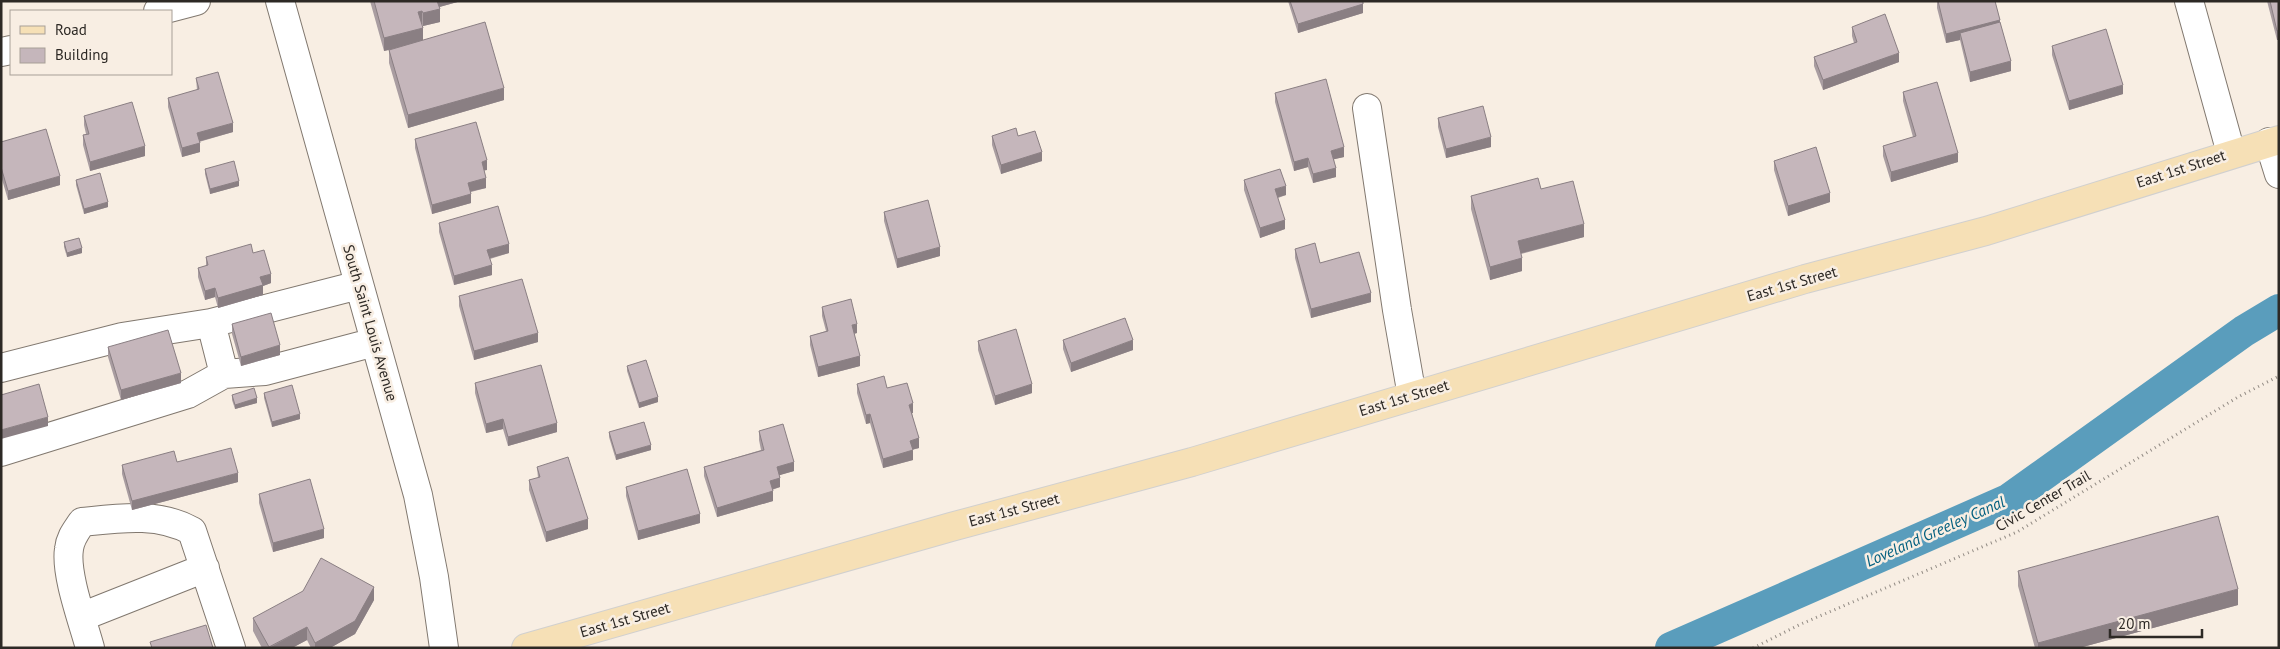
<svg xmlns="http://www.w3.org/2000/svg" width="2280" height="649" viewBox="0 0 2280 649" font-family="'PT Sans',sans-serif">
<style>
.lines{fill:none;stroke-linecap:round;stroke-linejoin:round}
.canal{stroke:#5a9dbc;stroke-width:32}
.minor-casing{stroke:#81786f;stroke-width:30}
.major-casing{stroke:#d1d0cf;stroke-width:30}
.path{stroke:#928b84;stroke-width:3;stroke-dasharray:1 4;stroke-linecap:butt}
.minor{stroke:#fff;stroke-width:28}
.major{stroke:#f6e0b6;stroke-width:28}
.wall{fill:#a99da1}
.shaded-wall{fill:#8a7f83}
.building{fill:#c5b6bb;stroke:#8a7f83}
.labels{text-anchor:middle;stroke-width:5;stroke-linejoin:round;paint-order:stroke}
.street-label{font-size:15px;fill:#2d2925;stroke:#f8eee3}
.water-label{font-size:16px;font-style:italic;fill:#025f7f;stroke:#f8eee3}
</style>
<rect width="100%" height="100%" fill="#f8eee3"/>
<g class="lines">
<path class="canal" d="M 1671,648 L 2008,500 L 2244,331 L 2279,310"/>
<g class="minor-casing">
<path id="minor" d="M 280,1 L 418,495 L 434,577 L 444,648
M 2189,1 L 2231,153
M 158,11 L 196,1
M 1,52 L 11,50
M 1367,108 L 1397,310 L 1412,396
M 2269,142 L 2279,174
M 359,285 L 211,323 L 224,374 L 265,371 L 375,342
M 1,368 L 122,337 L 211,323
M 1,452 L 188,394 L 224,374
M 81,617 L 205,568
M 90,648 C 83,622 65,574 69,549 C 70,538 76,531 82,522 C 120,518 158,512 192,531 L 231,648"/>
</g>
<g class="major-casing">
<path id="major" d="M 526,648 L 951,527 L 1192,462 L 1805,279 L 1986,231 L 2279,140"/>
</g>
<path class="path" d="M 1753,648 L 1801,624 L 2017,532 L 2238,397 L 2279,376"/>
<use href="#minor" class="minor"/>
<use href="#major" class="major"/>
</g>
<path class="wall" d="M 370,1 L 461,1 L 439,7 L 440,22 L 423,26 L 422,24 L 423,40 L 504,100 L 408,128 L 389,63 L 389,50 L 384,51 Z
M 1288,1 L 1363,1 L 1363,13 L 1298,33 Z
M 1937,1 L 1995,1 L 2011,71 L 1970,82 L 1960,40 L 1946,43 L 1937,8 Z
M 2267,1 L 2279,1 L 2279,40 L 2277,40 Z
M 1852,27 L 1899,62 L 1823,90 L 1814,66 L 1814,57 L 1854,43 L 1852,36 Z
M 2052,46 L 2123,94 L 2069,110 L 2052,55 Z
M 196,78 L 233,132 L 199,142 L 200,152 L 182,157 L 168,107 L 168,98 L 197,90 Z
M 1903,92 L 1958,162 L 1891,182 L 1883,156 L 1883,146 L 1913,137 L 1903,101 Z
M 1275,93 L 1344,157 L 1334,159 L 1336,177 L 1313,183 L 1308,167 L 1294,171 L 1275,102 Z
M 84,116 L 145,156 L 90,171 L 83,145 L 83,135 L 86,134 L 84,125 Z
M 1438,118 L 1491,147 L 1446,158 L 1438,127 Z
M 992,136 L 1018,136 L 1042,161 L 1001,174 L 992,145 Z
M 415,139 L 487,170 L 484,170 L 486,188 L 471,192 L 471,203 L 432,214 L 415,148 Z
M 1,142 L 60,185 L 8,200 L 1,176 Z
M 1774,161 L 1830,202 L 1788,216 L 1774,170 Z
M 205,169 L 239,186 L 210,194 L 205,174 Z
M 76,180 L 108,207 L 84,214 L 76,185 Z
M 1244,180 L 1286,195 L 1278,198 L 1285,229 L 1260,238 L 1244,190 Z
M 1541,189 L 1584,237 L 1521,254 L 1522,271 L 1490,280 L 1471,209 L 1471,196 Z
M 884,212 L 940,256 L 897,268 L 884,221 Z
M 439,223 L 509,253 L 490,259 L 492,275 L 454,285 L 439,232 Z
M 64,242 L 82,253 L 67,257 L 64,247 Z
M 1295,249 L 1320,263 L 1371,302 L 1311,318 L 1295,258 Z
M 253,253 L 271,283 L 263,286 L 263,295 L 218,308 L 215,297 L 205,300 L 198,277 L 198,268 L 206,266 L 206,257 Z
M 459,296 L 538,342 L 474,360 L 459,306 Z
M 822,307 L 857,333 L 854,334 L 860,366 L 818,377 L 810,345 L 810,336 L 826,331 L 822,316 Z
M 232,324 L 280,355 L 241,366 L 232,334 Z
M 1063,340 L 1133,350 L 1071,372 L 1063,349 Z
M 978,341 L 1032,393 L 995,405 L 978,350 Z
M 108,347 L 181,383 L 121,400 L 108,357 Z
M 627,366 L 658,402 L 639,408 L 627,371 Z
M 475,383 L 557,432 L 508,446 L 503,429 L 486,433 L 475,393 Z
M 857,384 L 887,388 L 913,413 L 912,413 L 919,448 L 912,450 L 913,460 L 883,468 L 870,423 L 866,424 L 857,393 Z
M 264,393 L 300,419 L 272,427 L 264,398 Z
M 232,395 L 257,403 L 235,409 L 232,400 Z
M 759,431 L 794,471 L 779,475 L 780,487 L 772,490 L 773,501 L 717,517 L 704,476 L 704,467 L 761,450 L 759,440 Z
M 609,432 L 651,450 L 616,460 L 609,437 Z
M 122,465 L 238,482 L 132,510 L 122,474 Z
M 537,467 L 588,529 L 546,542 L 529,490 L 529,480 L 538,478 Z
M 626,487 L 700,523 L 638,540 L 626,496 Z
M 259,494 L 324,538 L 273,552 L 259,503 Z
M 2018,571 L 2238,605 L 2079,648 L 2035,648 L 2018,586 Z
M 374,600 L 355,634 L 330,648 L 311,648 L 307,640 L 292,648 L 262,648 L 253,631 L 253,618 Z"/>
<path class="shaded-wall" d="M 436,1 L 461,1 L 436,8 Z
M 1363,4 L 1363,13 L 1298,33 L 1298,24 Z
M 440,9 L 440,22 L 423,26 L 423,13 Z
M 422,11 L 422,24 L 418,25 L 418,12 Z
M 2000,20 L 2000,29 L 1960,33 L 1960,40 L 1946,43 L 1946,34 Z
M 423,28 L 423,41 L 384,51 L 384,38 Z
M 2279,30 L 2279,40 L 2277,40 L 2277,31 Z
M 1899,53 L 1899,62 L 1823,90 L 1823,80 Z
M 2011,61 L 2011,71 L 1970,82 L 1970,72 Z
M 2123,85 L 2123,94 L 2069,110 L 2069,101 Z
M 504,88 L 504,100 L 408,128 L 408,115 Z
M 233,123 L 233,132 L 197,142 L 197,133 Z
M 1491,137 L 1491,147 L 1446,158 L 1446,149 Z
M 200,143 L 200,152 L 182,157 L 182,148 Z
M 145,146 L 145,156 L 90,171 L 90,162 Z
M 1344,147 L 1344,157 L 1331,160 L 1331,151 Z
M 1042,152 L 1042,161 L 1001,174 L 1001,165 Z
M 1958,153 L 1958,162 L 1891,182 L 1891,172 Z
M 1308,158 L 1308,167 L 1294,171 L 1294,162 Z
M 487,160 L 487,170 L 482,171 L 482,162 Z
M 1336,168 L 1336,177 L 1313,183 L 1313,174 Z
M 60,176 L 60,185 L 8,200 L 8,191 Z
M 486,178 L 486,188 L 468,192 L 468,183 Z
M 239,181 L 239,186 L 210,194 L 210,189 Z
M 1286,186 L 1286,195 L 1275,198 L 1275,189 Z
M 1830,193 L 1830,202 L 1788,216 L 1788,206 Z
M 471,194 L 471,203 L 432,214 L 432,205 Z
M 108,202 L 108,207 L 84,214 L 84,209 Z
M 1285,220 L 1285,229 L 1260,238 L 1260,228 Z
M 1584,224 L 1584,237 L 1518,254 L 1518,241 Z
M 509,244 L 509,253 L 487,259 L 487,250 Z
M 940,247 L 940,256 L 897,268 L 897,259 Z
M 82,248 L 82,253 L 67,257 L 67,253 Z
M 1522,258 L 1522,271 L 1490,280 L 1490,267 Z
M 492,265 L 492,275 L 454,285 L 454,276 Z
M 271,274 L 271,283 L 263,286 L 263,295 L 218,308 L 218,298 L 260,277 Z
M 215,288 L 215,297 L 205,300 L 205,291 Z
M 1371,293 L 1371,302 L 1311,318 L 1311,309 Z
M 857,324 L 857,333 L 852,334 L 852,325 Z
M 538,333 L 538,342 L 474,360 L 474,351 Z
M 1133,340 L 1133,350 L 1071,372 L 1071,363 Z
M 280,345 L 280,355 L 241,366 L 241,357 Z
M 860,356 L 860,366 L 818,377 L 818,367 Z
M 181,373 L 181,383 L 121,400 L 121,390 Z
M 1032,384 L 1032,393 L 995,405 L 995,396 Z
M 658,397 L 658,402 L 639,408 L 639,403 Z
M 257,398 L 257,403 L 235,409 L 235,405 Z
M 913,403 L 913,413 L 909,414 L 909,405 Z
M 300,414 L 300,419 L 272,427 L 272,422 Z
M 870,414 L 870,423 L 866,424 L 866,415 Z
M 48,417 L 48,426 L 1,439 L 1,430 Z
M 503,419 L 503,429 L 486,433 L 486,424 Z
M 557,423 L 557,432 L 508,446 L 508,437 Z
M 919,438 L 919,448 L 910,450 L 910,441 Z
M 651,445 L 651,450 L 616,460 L 616,455 Z
M 913,450 L 913,460 L 883,468 L 883,459 Z
M 794,462 L 794,471 L 777,476 L 777,467 Z
M 238,473 L 238,482 L 132,510 L 132,501 Z
M 780,478 L 780,487 L 770,490 L 770,481 Z
M 773,491 L 773,501 L 717,517 L 717,508 Z
M 700,514 L 700,523 L 638,540 L 638,531 Z
M 588,519 L 588,529 L 546,542 L 546,532 Z
M 324,529 L 324,538 L 273,552 L 273,543 Z
M 374,587 L 374,600 L 355,634 L 330,648 L 315,648 L 315,643 Z
M 2238,589 L 2238,605 L 2079,648 L 2038,648 L 2038,643 Z
M 307,627 L 307,640 L 292,648 L 269,648 Z"/>
<path class="building" d="M 374,1 L 437,1 L 440,9 L 423,13 L 422,11 L 418,12 L 423,28 L 384,38 Z
M 1290,1 L 1363,1 L 1363,4 L 1298,24 Z
M 1938,1 L 1995,1 L 2000,20 L 1946,34 Z
M 2270,1 L 2279,1 L 2279,30 L 2277,31 Z
M 1885,14 L 1899,53 L 1823,80 L 1814,57 L 1857,42 L 1852,27 Z
M 485,22 L 504,88 L 408,115 L 389,50 Z
M 2000,22 L 2011,61 L 1970,72 L 1960,33 Z
M 2106,29 L 2123,85 L 2069,101 L 2052,46 Z
M 218,72 L 233,123 L 197,133 L 200,143 L 182,148 L 168,98 L 199,89 L 196,78 Z
M 1326,79 L 1344,147 L 1331,151 L 1336,168 L 1313,174 L 1308,158 L 1294,162 L 1275,93 Z
M 1937,82 L 1958,153 L 1891,172 L 1883,146 L 1916,136 L 1903,92 Z
M 132,102 L 145,146 L 90,162 L 83,135 L 89,134 L 84,116 Z
M 1483,106 L 1491,137 L 1446,149 L 1438,118 Z
M 476,122 L 487,160 L 482,162 L 486,178 L 468,183 L 471,194 L 432,205 L 415,139 Z
M 1016,128 L 1018,136 L 1035,131 L 1042,152 L 1001,165 L 992,136 Z
M 46,129 L 60,176 L 8,191 L 1,167 L 1,142 Z
M 1816,147 L 1830,193 L 1788,206 L 1774,161 Z
M 234,161 L 239,181 L 210,189 L 205,169 Z
M 1280,169 L 1286,186 L 1275,189 L 1285,220 L 1260,228 L 1244,180 Z
M 100,173 L 108,202 L 84,209 L 76,180 Z
M 1538,178 L 1541,189 L 1573,181 L 1584,224 L 1518,241 L 1522,258 L 1490,267 L 1471,196 Z
M 928,200 L 940,247 L 897,259 L 884,212 Z
M 498,206 L 509,244 L 487,250 L 492,265 L 454,276 L 439,223 Z
M 79,238 L 82,248 L 67,253 L 64,242 Z
M 1315,243 L 1320,263 L 1359,252 L 1371,293 L 1311,309 L 1295,249 Z
M 251,244 L 253,253 L 264,250 L 271,274 L 260,277 L 263,285 L 218,298 L 215,288 L 205,291 L 198,268 L 208,265 L 206,257 Z
M 522,279 L 538,333 L 474,351 L 459,296 Z
M 851,299 L 857,324 L 852,325 L 860,356 L 818,367 L 810,336 L 828,331 L 822,307 Z
M 271,313 L 280,345 L 241,357 L 232,324 Z
M 1125,318 L 1133,340 L 1071,363 L 1063,340 Z
M 1016,329 L 1032,384 L 995,396 L 978,341 Z
M 168,330 L 181,373 L 121,390 L 108,347 Z
M 646,360 L 658,397 L 639,403 L 627,366 Z
M 541,365 L 557,423 L 508,437 L 503,419 L 486,424 L 475,383 Z
M 884,376 L 887,388 L 907,383 L 913,403 L 909,405 L 919,438 L 910,441 L 913,450 L 883,459 L 870,414 L 866,415 L 857,384 Z
M 39,384 L 48,417 L 1,430 L 1,395 Z
M 292,385 L 300,414 L 272,422 L 264,393 Z
M 254,388 L 257,398 L 235,405 L 232,395 Z
M 644,422 L 651,445 L 616,455 L 609,432 Z
M 783,424 L 794,462 L 777,467 L 780,478 L 770,481 L 773,491 L 717,508 L 704,467 L 764,450 L 759,431 Z
M 231,448 L 238,473 L 132,501 L 122,465 L 174,451 L 177,462 Z
M 568,457 L 588,519 L 546,532 L 529,480 L 540,477 L 537,467 Z
M 687,469 L 700,514 L 638,531 L 626,487 Z
M 310,479 L 324,529 L 273,543 L 259,494 Z
M 2218,516 L 2238,589 L 2038,643 L 2018,571 Z
M 321,558 L 374,587 L 355,621 L 315,643 L 307,627 L 269,647 L 253,618 L 303,591 Z
M 206,625 L 213,648 L 152,648 L 150,642 Z"/>
<g class="labels">
<g class="street-label">
<text transform="translate(2181 169) rotate(-18)" y="5">East 1st Street</text>
<text transform="translate(1792 284) rotate(-16)" y="5">East 1st Street</text>
<text transform="translate(370 323) rotate(74)" y="5">South Saint Louis Avenue</text>
<text transform="translate(1404 398) rotate(-17)" y="5">East 1st Street</text>
<text transform="translate(2043 501) rotate(-30)" y="5">Civic Center Trail</text>
<text transform="translate(1014 510) rotate(-15)" y="5">East 1st Street</text>
<text transform="translate(625 620) rotate(-16)" y="5">East 1st Street</text>
</g>
<g class="water-label">
<text transform="translate(1935 531) rotate(-24)" y="6">Loveland Greeley Canal</text>
</g>
</g>
<rect width="2280" height="649" fill="none" stroke="#2d2925" stroke-width="5"/>
<rect x="10" y="10" width="162" height="65" fill="#f8eee3" stroke="#a79f97"/>
<rect x="20" y="26" width="25" height="8" fill="#f6e0b6" stroke="#a79f97"/>
<text x="55" y="35" font-size="15" fill="#2d2925">Road</text>
<rect x="20" y="48" width="25" height="15" fill="#c5b6bb" stroke="#a79f97"/>
<text x="55" y="60" font-size="15" fill="#2d2925">Building</text>
<path d="M2110 629v8h92v-8" fill="none" stroke="#2d2925" stroke-width="2.5"/>
<text x="2118" y="629" font-size="15" fill="#2d2925" stroke="#f8eee3" stroke-width="4" paint-order="stroke">20 m</text>
</svg>
